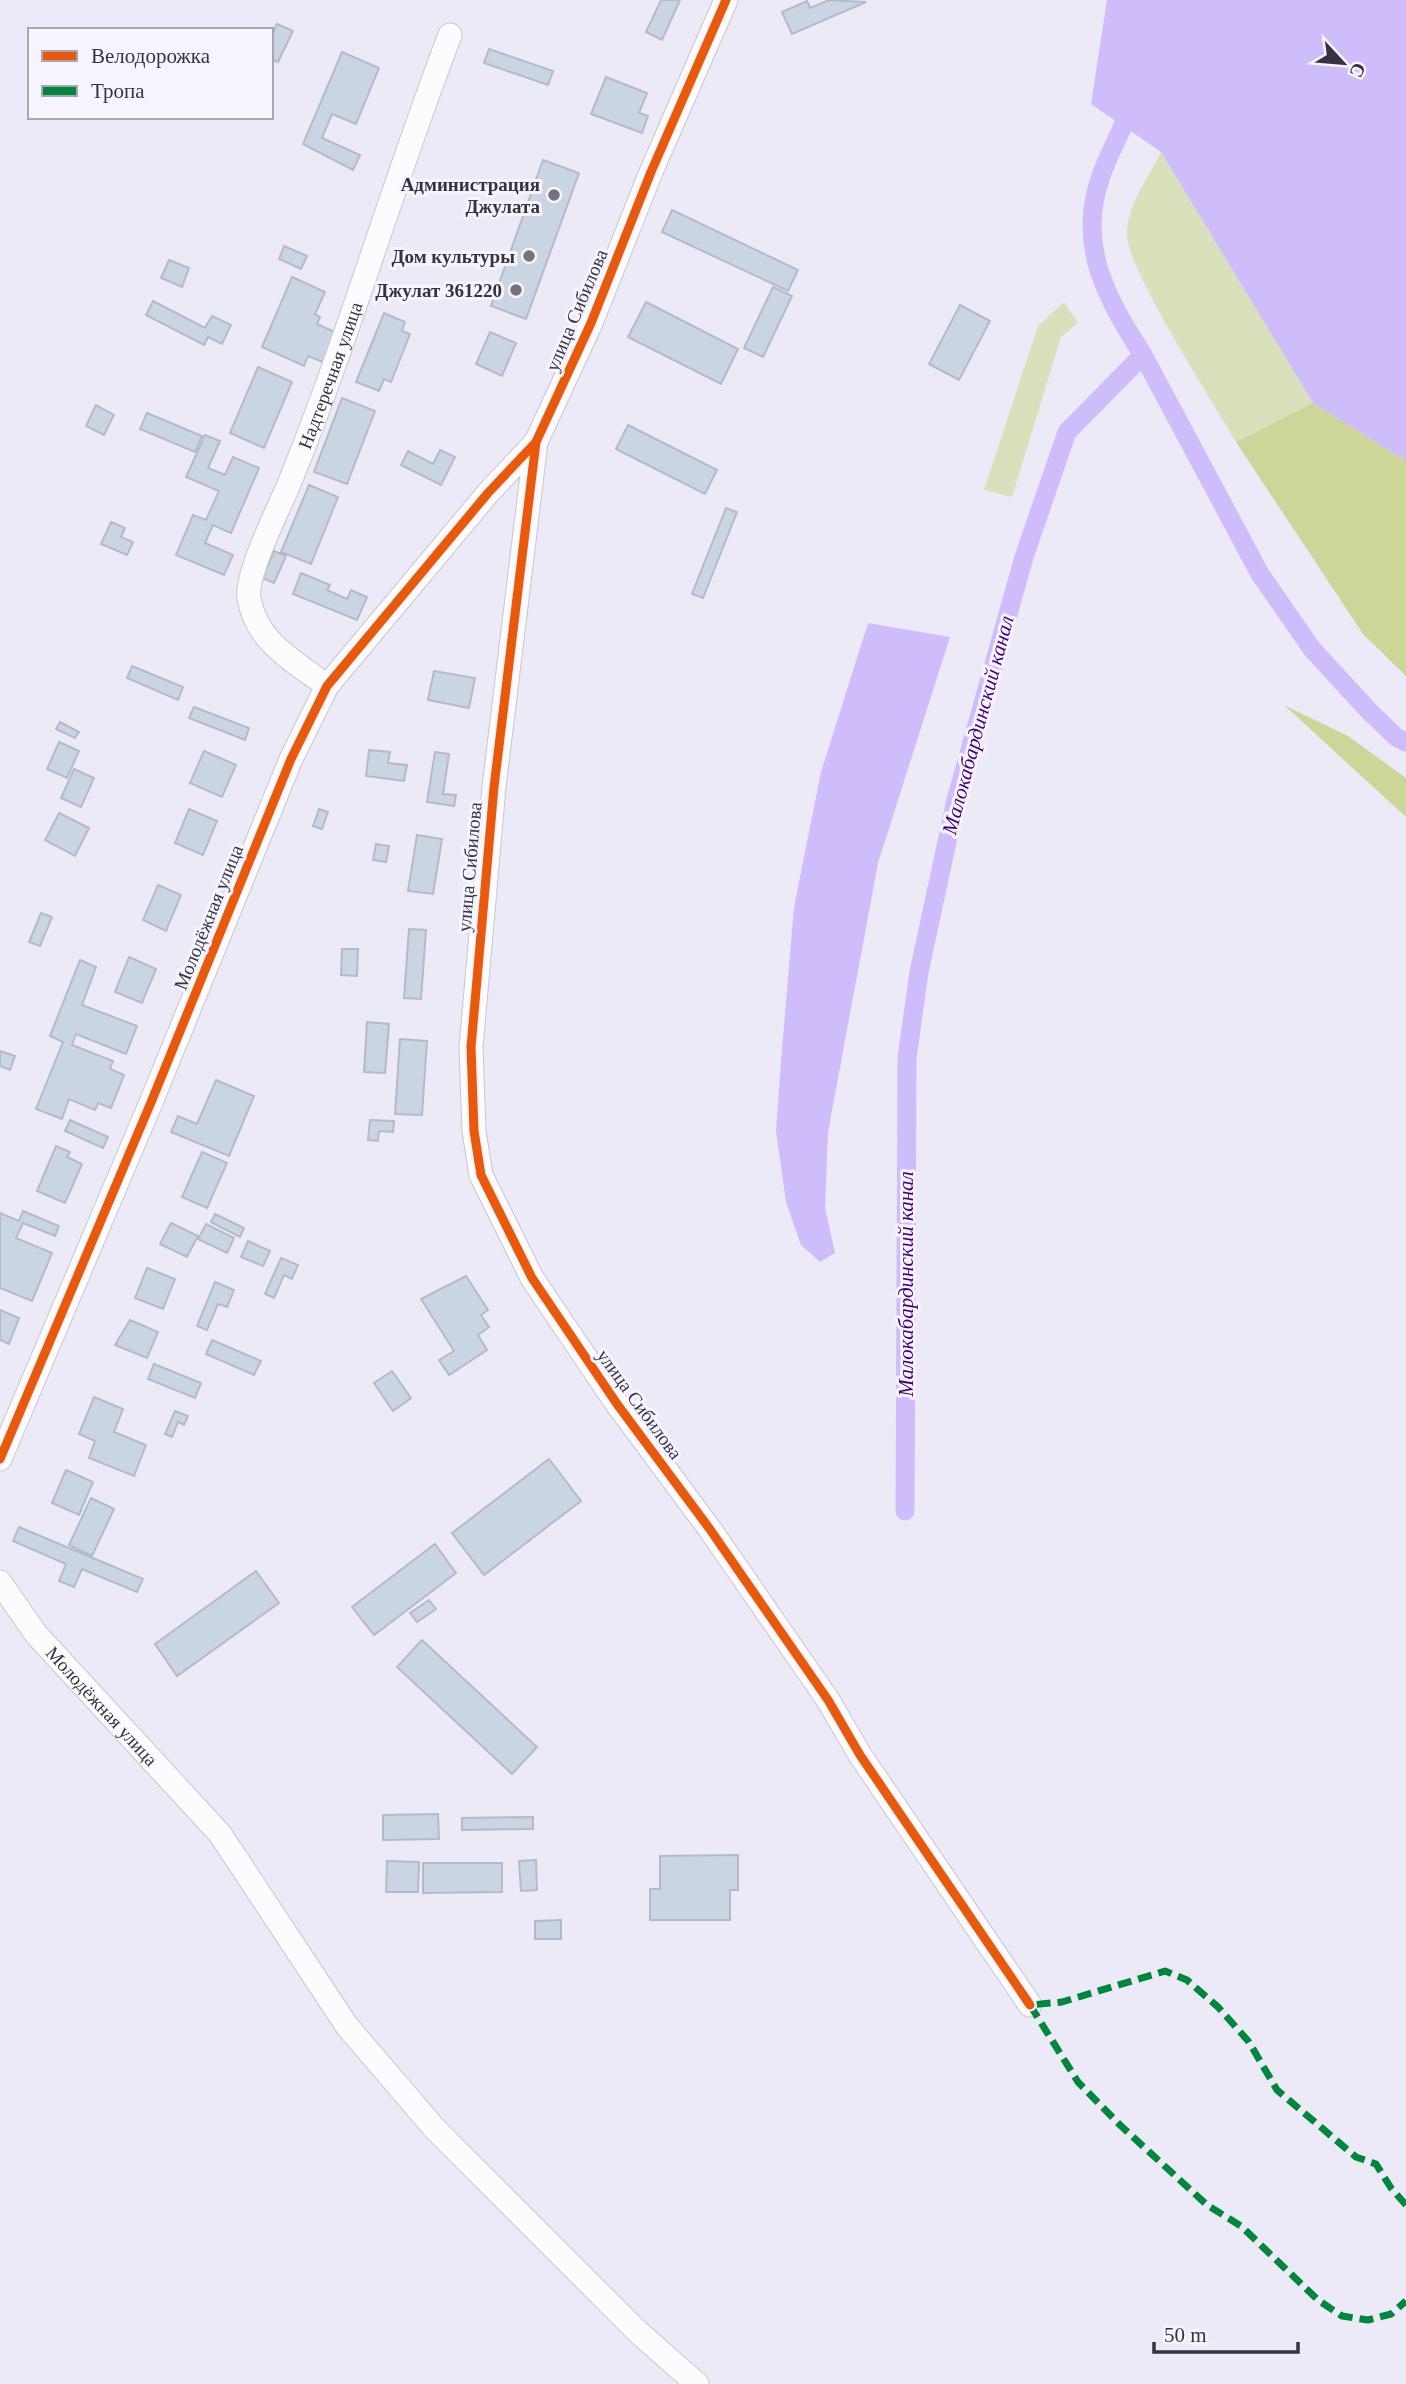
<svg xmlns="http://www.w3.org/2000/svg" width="1406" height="2384" viewBox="0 0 1406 2384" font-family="'Times New Roman',serif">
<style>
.green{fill:#d9e0bc}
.forest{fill:#cdd699}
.water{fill:#cfbdfb}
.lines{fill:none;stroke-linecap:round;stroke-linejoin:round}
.canal{stroke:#cfbdfb;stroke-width:19}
.building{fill:#cad5e3;stroke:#b4bbc6;stroke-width:2}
.minor-casing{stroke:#c9c5d3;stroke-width:25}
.minor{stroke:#fcfcfe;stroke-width:23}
.quiet{stroke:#00873e;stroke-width:7;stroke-dasharray:14 7;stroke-linecap:butt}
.cycleway-casing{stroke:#f6f4fd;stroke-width:13}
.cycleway{stroke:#e8590c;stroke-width:9}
.poi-dot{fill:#767281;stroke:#f6f4fd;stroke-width:2.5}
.labels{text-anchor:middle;stroke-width:6;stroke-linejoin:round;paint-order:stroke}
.poi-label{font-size:19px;font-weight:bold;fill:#363242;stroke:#f6f4fd;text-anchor:end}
.street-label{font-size:19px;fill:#363242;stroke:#f6f4fd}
.water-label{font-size:21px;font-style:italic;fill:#41007f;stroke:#f6f4fd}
</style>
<rect width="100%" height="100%" fill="#edeaf7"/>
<path class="green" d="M 1161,152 L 1313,403 L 1236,442 C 1215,405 1127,269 1127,235 C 1127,204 1148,179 1161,152 Z
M 1064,302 L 1078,323 L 1061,337 L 1012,497 L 984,490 L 1038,326 Z"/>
<path class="forest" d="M 1313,403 L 1406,461 L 1406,676 L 1363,634 L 1236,442 Z
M 1284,705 L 1348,736 L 1406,778 L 1406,817 Z"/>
<path class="water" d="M 1107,0 L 1406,0 L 1406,461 L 1313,403 L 1161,152 L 1091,104 Z
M 868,623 L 950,637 L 878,863 L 828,1132 L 825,1208 L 835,1253 L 820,1262 L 801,1245 L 786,1202 L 776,1131 L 781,1062 L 794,907 L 821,772 Z"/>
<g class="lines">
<path class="canal" d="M 1143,355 L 1260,574 L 1312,649 L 1370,712 L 1396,737 L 1406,742
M 905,1511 L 907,1058 L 919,972 L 956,800 L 1024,557 L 1067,432 L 1143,355 C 1107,299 1076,245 1101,176 C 1110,150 1124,128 1132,102"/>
</g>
<path class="building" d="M 661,0 L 680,0 L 662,40 L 646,32 Z
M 829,0 L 866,2 L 792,34 L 782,12 L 807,1 L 810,8 Z
M 277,24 L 293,31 L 278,62 L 271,59 L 271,37 Z
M 489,49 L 553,71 L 548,85 L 484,63 Z
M 342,52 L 379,68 L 356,124 L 332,114 L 322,138 L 360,155 L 353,170 L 303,144 Z
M 606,77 L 647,93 L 639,113 L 648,116 L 642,133 L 591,114 Z
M 543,160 L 579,173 L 526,319 L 491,306 Z
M 672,210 L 798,270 L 788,291 L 662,232 Z
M 284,246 L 307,256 L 301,269 L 279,259 Z
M 169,260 L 189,268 L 182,287 L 161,278 Z
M 292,277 L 325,292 L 315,314 L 320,317 L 317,324 L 339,334 L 325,363 L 308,356 L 304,366 L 262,347 Z
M 773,287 L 792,296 L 763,357 L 744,348 Z
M 153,301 L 205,328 L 212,316 L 231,325 L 222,344 L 208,337 L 204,345 L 146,315 Z
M 646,302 L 738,349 L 721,384 L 628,337 Z
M 960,305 L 990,321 L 959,380 L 929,364 Z
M 384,313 L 405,322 L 402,331 L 410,334 L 391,382 L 384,379 L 379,391 L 356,382 Z
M 490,332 L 516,343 L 502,376 L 476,364 Z
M 258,367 L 292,382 L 264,448 L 230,433 Z
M 342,398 L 375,411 L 347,484 L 314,472 Z
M 96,405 L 114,415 L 104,435 L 86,426 Z
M 147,413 L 202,436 L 195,452 L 140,429 Z
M 628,425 L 717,470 L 705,494 L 616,449 Z
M 205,435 L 220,441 L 208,468 L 225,475 L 233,457 L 259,468 L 231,533 L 213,525 L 205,543 L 233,555 L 224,575 L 176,555 L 193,515 L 206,520 L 219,491 L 186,477 Z
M 440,450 L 455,457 L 441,485 L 401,465 L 408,451 L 433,464 Z
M 309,485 L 338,497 L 311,564 L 281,552 Z
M 726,508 L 737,512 L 703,598 L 692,594 Z
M 111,522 L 125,528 L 121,537 L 133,542 L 127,555 L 101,544 Z
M 274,551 L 286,556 L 274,583 L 262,578 Z
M 301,573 L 330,585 L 327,590 L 347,599 L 351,590 L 367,597 L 357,620 L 293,594 Z
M 132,666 L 183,687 L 178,700 L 127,678 Z
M 434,671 L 475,678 L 469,708 L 428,700 Z
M 194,707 L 249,728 L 245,740 L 189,718 Z
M 60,722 L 79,732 L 75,738 L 56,729 Z
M 59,742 L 79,751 L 67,778 L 47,769 Z
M 369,750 L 390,752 L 388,763 L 407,765 L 404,781 L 366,776 Z
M 204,751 L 236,765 L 222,797 L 190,783 Z
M 435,752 L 449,754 L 443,794 L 456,795 L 454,806 L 427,802 Z
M 74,769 L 94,778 L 81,807 L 61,798 Z
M 189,809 L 217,821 L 203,855 L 175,843 Z
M 319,809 L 328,812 L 322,829 L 313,826 Z
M 59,813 L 89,828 L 75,856 L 45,840 Z
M 417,835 L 442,839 L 433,894 L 408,891 Z
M 376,844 L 389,846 L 386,862 L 373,860 Z
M 158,885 L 181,895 L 166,931 L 143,920 Z
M 41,913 L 52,917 L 40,946 L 29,942 Z
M 409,929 L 426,930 L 421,999 L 404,998 Z
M 342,949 L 358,949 L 357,976 L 341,975 Z
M 129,957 L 156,969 L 142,1003 L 115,992 Z
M 80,960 L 96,967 L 82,1005 L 137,1026 L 126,1054 L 76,1034 L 72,1045 L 113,1061 L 110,1069 L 124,1075 L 111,1108 L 98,1103 L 95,1110 L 69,1099 L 62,1119 L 36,1109 L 63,1042 L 50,1036 Z
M 367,1022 L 389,1024 L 385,1073 L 364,1072 Z
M 400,1039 L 427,1041 L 422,1115 L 395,1114 Z
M 0,1051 L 15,1056 L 10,1070 L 0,1066 Z
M 216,1080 L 254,1096 L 229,1156 L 171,1132 L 178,1116 L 197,1124 Z
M 70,1120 L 108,1137 L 103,1148 L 65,1131 Z
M 370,1120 L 394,1121 L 393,1132 L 379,1131 L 378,1141 L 368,1140 Z
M 56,1146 L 70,1152 L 67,1157 L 82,1164 L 65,1203 L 37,1191 Z
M 202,1152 L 227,1163 L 207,1208 L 182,1197 Z
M 23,1211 L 59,1226 L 55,1236 L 23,1223 L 16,1238 L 52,1253 L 32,1301 L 0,1288 L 0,1213 L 19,1221 Z
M 215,1214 L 244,1228 L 240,1237 L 211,1222 Z
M 171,1223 L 198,1236 L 187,1257 L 160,1244 Z
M 206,1224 L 234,1238 L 227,1253 L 198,1239 Z
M 248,1241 L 270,1251 L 263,1266 L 241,1257 Z
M 281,1258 L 298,1265 L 292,1279 L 284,1275 L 274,1298 L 265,1294 Z
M 147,1268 L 175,1279 L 163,1309 L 135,1298 Z
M 466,1276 L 488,1310 L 481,1315 L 489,1327 L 478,1335 L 487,1350 L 449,1375 L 439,1360 L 454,1351 L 421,1299 Z
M 215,1282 L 234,1290 L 227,1307 L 218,1304 L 207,1330 L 197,1326 Z
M 0,1310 L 19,1318 L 9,1344 L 0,1340 Z
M 130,1320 L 158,1332 L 147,1358 L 115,1345 Z
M 212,1340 L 261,1361 L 254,1375 L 206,1354 Z
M 154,1364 L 201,1383 L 195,1398 L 148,1379 Z
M 392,1371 L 411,1398 L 393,1411 L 374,1383 Z
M 94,1397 L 123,1409 L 114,1432 L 146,1445 L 134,1476 L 89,1458 L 95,1441 L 79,1434 Z
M 175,1411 L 188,1416 L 184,1425 L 178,1422 L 172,1437 L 165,1434 Z
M 549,1459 L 581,1501 L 484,1575 L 452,1533 Z
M 66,1470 L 93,1482 L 79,1515 L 52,1503 Z
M 91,1498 L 114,1509 L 92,1556 L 69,1545 Z
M 19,1527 L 143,1579 L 137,1592 L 82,1569 L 74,1587 L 59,1581 L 66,1564 L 13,1541 Z
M 435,1544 L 456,1573 L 374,1635 L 352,1607 Z
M 256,1571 L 279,1603 L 177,1676 L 155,1644 Z
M 429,1600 L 436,1609 L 417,1622 L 410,1613 Z
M 422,1640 L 537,1747 L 512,1774 L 397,1667 Z
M 438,1814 L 439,1839 L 383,1840 L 383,1815 Z
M 533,1817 L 533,1829 L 462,1830 L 462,1818 Z
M 738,1855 L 738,1890 L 730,1890 L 730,1920 L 650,1920 L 650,1889 L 660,1889 L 660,1856 Z
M 536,1860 L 537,1890 L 521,1891 L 519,1861 Z
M 387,1861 L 419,1862 L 418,1892 L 386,1892 Z
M 423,1863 L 502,1863 L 502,1892 L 423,1893 Z
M 561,1920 L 561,1939 L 535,1939 L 535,1921 Z"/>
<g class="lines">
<g class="minor-casing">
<g id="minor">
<path d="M 726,0 L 651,172 L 591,323 L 536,442 L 494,787 L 471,1047 L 474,1131 L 481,1175 L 532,1278 L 617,1404 L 709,1528 L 828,1700 L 860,1755 L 1030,2005"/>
<path id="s1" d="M 327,686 C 294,661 256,642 249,598 C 245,575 279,508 289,484 C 349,337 393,183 450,35"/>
<path d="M 0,1459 L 152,1100 L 291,759 L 327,686 L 488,493 L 536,442"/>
<path id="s2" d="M 0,1582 L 36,1634 L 220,1834 L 347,2026 L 435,2129 L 638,2332 L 697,2384"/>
</g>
</g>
<use href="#minor" class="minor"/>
<path class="quiet" d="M 1406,2205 L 1391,2188 L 1376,2164 L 1356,2157 L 1277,2090 L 1249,2042 L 1218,2007 L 1187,1980 L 1165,1971 L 1062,2002 L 1030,2005 L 1078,2082 L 1120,2125 L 1207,2205 L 1241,2226 L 1318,2300 L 1342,2316 L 1368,2320 L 1391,2314 L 1406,2301"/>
<g class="cycleway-casing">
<path id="cycleway" d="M 726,0 L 651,172 L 591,323 L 536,442 L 494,787 L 471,1047 L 474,1131 L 481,1175 L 532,1278 L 617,1404 L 709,1528 L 828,1700 L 860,1755 L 1030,2005
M 0,1459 L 152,1100 L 291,759 L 327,686 L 488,493 L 536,442"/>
</g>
<use href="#cycleway" class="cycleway"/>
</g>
<g class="poi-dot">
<circle cx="554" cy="195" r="7"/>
<circle cx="529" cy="256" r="7"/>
<circle cx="516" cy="290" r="7"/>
</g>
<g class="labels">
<g class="poi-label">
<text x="540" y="191">Администрация<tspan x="540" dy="22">Джулата</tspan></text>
<text x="515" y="263">Дом культуры</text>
<text x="502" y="297">Джулат 361220</text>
</g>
<g class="street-label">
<text transform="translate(576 310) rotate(-67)" y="7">улица Сибилова</text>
<text dy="7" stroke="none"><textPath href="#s1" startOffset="359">Надтеречная улица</textPath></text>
<text transform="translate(469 867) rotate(-85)" y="7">улица Сибилова</text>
<text transform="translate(208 917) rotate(-68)" y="7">Молодёжная улица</text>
<text transform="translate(640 1404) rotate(54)" y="7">улица Сибилова</text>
<text dy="7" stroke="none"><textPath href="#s2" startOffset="161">Молодёжная улица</textPath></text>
</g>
<g class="water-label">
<text transform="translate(978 725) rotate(-75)" y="7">Малокабардинский канал</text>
<text transform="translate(906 1284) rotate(-90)" y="7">Малокабардинский канал</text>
</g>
</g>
<rect x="28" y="28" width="245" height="91" fill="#f6f4fd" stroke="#a9a6b2" stroke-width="2"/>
<rect x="42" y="51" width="35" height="10" fill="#e8590c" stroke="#a9a6b2" stroke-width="2"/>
<text x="91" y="63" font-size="21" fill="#363242">Велодорожка</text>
<rect x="42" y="86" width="35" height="10" fill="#00873e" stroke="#a9a6b2" stroke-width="2"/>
<text x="91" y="98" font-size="21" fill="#363242">Тропа</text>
<g transform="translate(1343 63) rotate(116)" stroke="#f6f4fd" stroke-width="5" paint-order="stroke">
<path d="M0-5L12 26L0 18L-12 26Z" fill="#363242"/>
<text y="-10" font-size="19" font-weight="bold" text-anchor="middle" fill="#363242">С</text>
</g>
<path d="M1154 2342v10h144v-10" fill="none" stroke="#363242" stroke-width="3.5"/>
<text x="1164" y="2342" font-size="21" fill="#363242" stroke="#f6f4fd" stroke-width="5" paint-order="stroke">50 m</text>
</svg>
